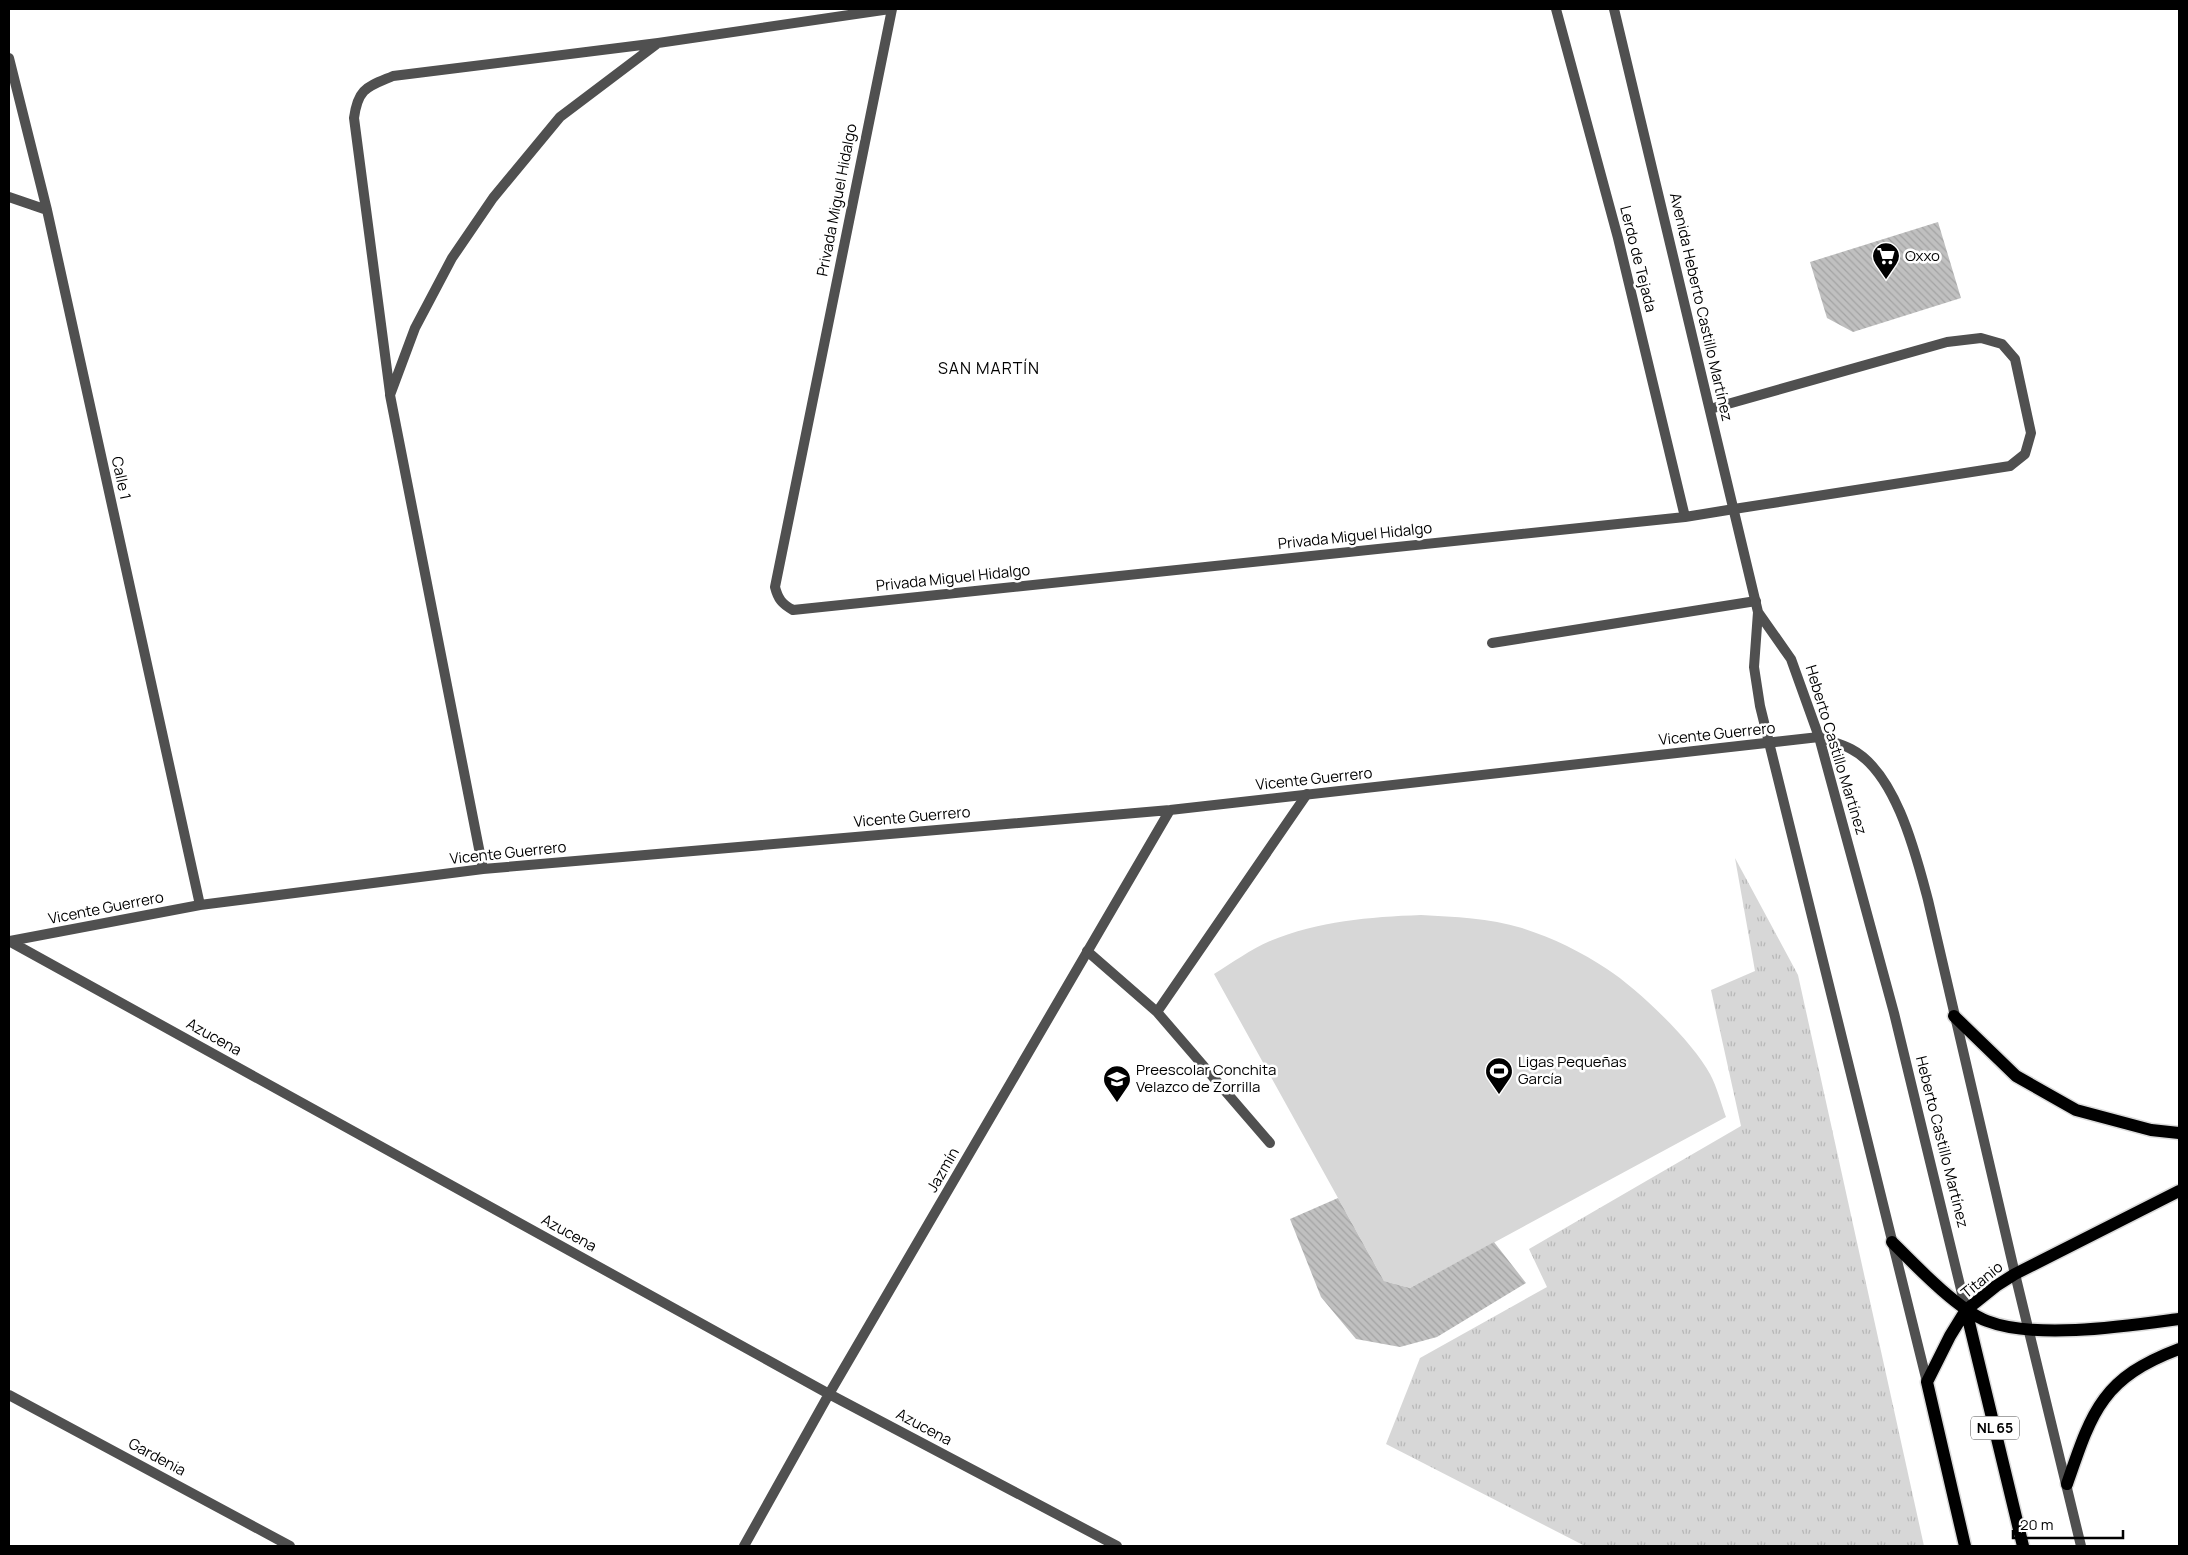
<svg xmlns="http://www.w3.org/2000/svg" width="2188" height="1555" viewBox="0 0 2188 1555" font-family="Manrope,sans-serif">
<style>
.park{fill:url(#park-tufts)}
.garden{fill:#d7d7d7}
.building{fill:url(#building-back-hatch)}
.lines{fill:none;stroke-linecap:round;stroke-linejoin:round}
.primary-casing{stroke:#dbdbdb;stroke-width:15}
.service{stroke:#505050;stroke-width:10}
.minor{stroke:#505050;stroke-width:10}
.tertiary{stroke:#505050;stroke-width:10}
.primary{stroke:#000;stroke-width:12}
.labels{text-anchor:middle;stroke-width:5;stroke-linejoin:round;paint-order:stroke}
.shield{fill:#fff;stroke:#4c4c4c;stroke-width:1}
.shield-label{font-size:14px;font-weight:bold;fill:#000}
.street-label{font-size:15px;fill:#000;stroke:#fff}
.poi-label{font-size:15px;fill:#000;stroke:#fff;text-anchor:start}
.neighbourhood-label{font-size:16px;letter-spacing:1px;fill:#000;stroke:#fff}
</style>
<defs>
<pattern id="park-tufts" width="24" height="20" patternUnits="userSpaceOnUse" patternTransform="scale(1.25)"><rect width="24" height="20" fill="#d7d7d7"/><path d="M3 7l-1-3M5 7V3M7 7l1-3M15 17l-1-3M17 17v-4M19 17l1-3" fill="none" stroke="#b7b7b7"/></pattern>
<pattern id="building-back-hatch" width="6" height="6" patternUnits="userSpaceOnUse" patternTransform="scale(1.25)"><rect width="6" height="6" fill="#c0c0c0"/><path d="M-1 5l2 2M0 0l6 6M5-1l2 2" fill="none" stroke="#a3a3a3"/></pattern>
</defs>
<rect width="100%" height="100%" fill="#fff"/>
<path class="park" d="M 1735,858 L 1798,975 L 1924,1546 L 1585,1546 L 1386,1444 L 1420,1358 L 1547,1287 L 1529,1249 L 1741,1126 L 1711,990 L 1755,971 Z"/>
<path class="garden" d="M 1421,915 C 1455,917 1489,918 1522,928 C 1551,937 1582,952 1607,969 C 1638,989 1693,1042 1710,1074 C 1717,1087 1721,1103 1726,1117 L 1410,1288 L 1384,1281 L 1214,974 C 1232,963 1251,949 1270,941 C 1319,921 1369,917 1421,915 Z"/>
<path class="building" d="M 1938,222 L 1961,298 L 1853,332 L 1827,318 L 1810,262 Z
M 1338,1198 L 1384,1281 L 1410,1288 L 1494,1242 L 1526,1283 L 1437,1337 L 1400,1347 L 1356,1339 L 1321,1297 L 1290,1219 Z"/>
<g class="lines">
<g class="primary-casing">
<path id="primary" d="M 1954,1016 L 2016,1076 L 2076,1110 L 2151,1130 L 2179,1133
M 1892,1242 C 1915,1265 1958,1310 1987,1321 C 2036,1340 2127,1326 2179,1319
M 1966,1310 L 2023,1546
M 2067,1484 C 2092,1411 2102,1378 2179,1349
M 1965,1546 L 1927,1382 L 1950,1336 L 1966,1310 L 1996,1286 L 2015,1274 L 2179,1191"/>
</g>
<path class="service" d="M 1710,409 L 1947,342 L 1981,338 L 2002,344 L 2015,359 L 2031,433 L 2025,454 L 2010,466 L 1734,509
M 1087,951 L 1157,1012
M 1270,1143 L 1157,1012 L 1307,794"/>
<path class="minor" d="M 892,9 L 775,587 C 778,599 782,604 793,610 L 1685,517 L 1734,509
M 1556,9 L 1618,238 L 1685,517
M 9,58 L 47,210 L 200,905
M 9,197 L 47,210
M 390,393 L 354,118 C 358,88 367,87 393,76 L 658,43 L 890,9
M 1492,643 L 1756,601
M 483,869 L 390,395 L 415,328 L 452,258 L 493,198 L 560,117 L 658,43
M 9,941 L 829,1394 L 1117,1546
M 10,941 L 200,905 L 483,869 L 1170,810 L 1819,737 C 1829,741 1841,744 1851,749 C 1896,772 1916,855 1928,900 L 2015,1274 L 2081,1546
M 9,1395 L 290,1546
M 744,1546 L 829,1394 L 1170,810"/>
<path class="tertiary" d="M 1614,9 L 1758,612 L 1754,667 L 1760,706 L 1927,1382
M 1758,612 L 1791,659 L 1819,737 L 1894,1013 L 1966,1310"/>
<use href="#primary" class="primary"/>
</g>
<defs>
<g id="supermarket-pin" transform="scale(1.4375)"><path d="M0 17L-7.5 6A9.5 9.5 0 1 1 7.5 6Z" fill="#000" stroke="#fff"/><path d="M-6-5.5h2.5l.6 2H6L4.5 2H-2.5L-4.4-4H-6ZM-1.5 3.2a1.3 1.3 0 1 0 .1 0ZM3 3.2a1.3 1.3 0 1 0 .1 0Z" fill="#fff"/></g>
<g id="stadium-pin" transform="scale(1.4375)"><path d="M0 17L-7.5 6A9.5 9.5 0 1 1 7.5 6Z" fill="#000" stroke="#fff"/><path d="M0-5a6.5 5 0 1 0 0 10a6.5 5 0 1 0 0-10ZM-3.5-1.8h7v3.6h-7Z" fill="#fff"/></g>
<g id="school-pin" transform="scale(1.4375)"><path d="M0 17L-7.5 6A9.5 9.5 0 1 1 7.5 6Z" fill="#000" stroke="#fff"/><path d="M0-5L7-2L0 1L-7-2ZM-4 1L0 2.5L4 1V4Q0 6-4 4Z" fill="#fff"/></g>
</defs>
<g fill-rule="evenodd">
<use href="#supermarket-pin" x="1886" y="256"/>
<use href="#stadium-pin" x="1499" y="1071"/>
<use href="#school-pin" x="1117" y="1079"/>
</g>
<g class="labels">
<rect class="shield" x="1971" y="1416.5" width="48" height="23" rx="4"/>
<g class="shield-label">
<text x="1995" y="1433">NL 65</text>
</g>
<g class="street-label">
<text transform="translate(837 200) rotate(-79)" y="5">Privada Miguel Hidalgo</text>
<text transform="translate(1638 259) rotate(76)" y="5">Lerdo de Tejada</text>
<text transform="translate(1701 307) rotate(77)" y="5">Avenida Heberto Castillo Martínez</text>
<text transform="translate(121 478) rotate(78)" y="5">Calle 1</text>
<text transform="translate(1355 536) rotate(-6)" y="5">Privada Miguel Hidalgo</text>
<text transform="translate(953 578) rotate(-6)" y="5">Privada Miguel Hidalgo</text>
<text transform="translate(1717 734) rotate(-6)" y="5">Vicente Guerrero</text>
<text transform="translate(1836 750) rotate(73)" y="5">Heberto Castillo Martínez</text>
<text transform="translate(1314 779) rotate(-6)" y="5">Vicente Guerrero</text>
<text transform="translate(912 817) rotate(-5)" y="5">Vicente Guerrero</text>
<text transform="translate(508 853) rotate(-6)" y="5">Vicente Guerrero</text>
<text transform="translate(106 908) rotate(-11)" y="5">Vicente Guerrero</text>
<text transform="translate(214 1037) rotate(29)" y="5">Azucena</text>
<text transform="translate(1942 1142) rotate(76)" y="5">Heberto Castillo Martínez</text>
<text transform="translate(943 1170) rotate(-60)" y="5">Jazmín</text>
<text transform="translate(569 1233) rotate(29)" y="5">Azucena</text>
<text transform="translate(1982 1280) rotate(-39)" y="5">Titanio</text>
<text transform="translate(924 1427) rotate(28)" y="5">Azucena</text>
<text transform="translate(157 1457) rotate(28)" y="5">Gardenia</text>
</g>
<g class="poi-label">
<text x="1905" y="261">Oxxo</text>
<text x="1518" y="1067">Ligas Pequeñas<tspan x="1518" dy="17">García</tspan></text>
<text x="1136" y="1075">Preescolar Conchita<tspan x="1136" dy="17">Velazco de Zorrilla</tspan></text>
</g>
<g class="neighbourhood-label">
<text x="989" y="374">SAN MARTÍN</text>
</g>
</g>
<rect width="2188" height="1555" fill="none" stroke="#000000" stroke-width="20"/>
<path d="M2013 1530v8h110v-8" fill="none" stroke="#000000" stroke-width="2.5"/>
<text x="2020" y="1530" font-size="15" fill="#000000" stroke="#ffffff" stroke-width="4" paint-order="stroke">20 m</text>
</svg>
